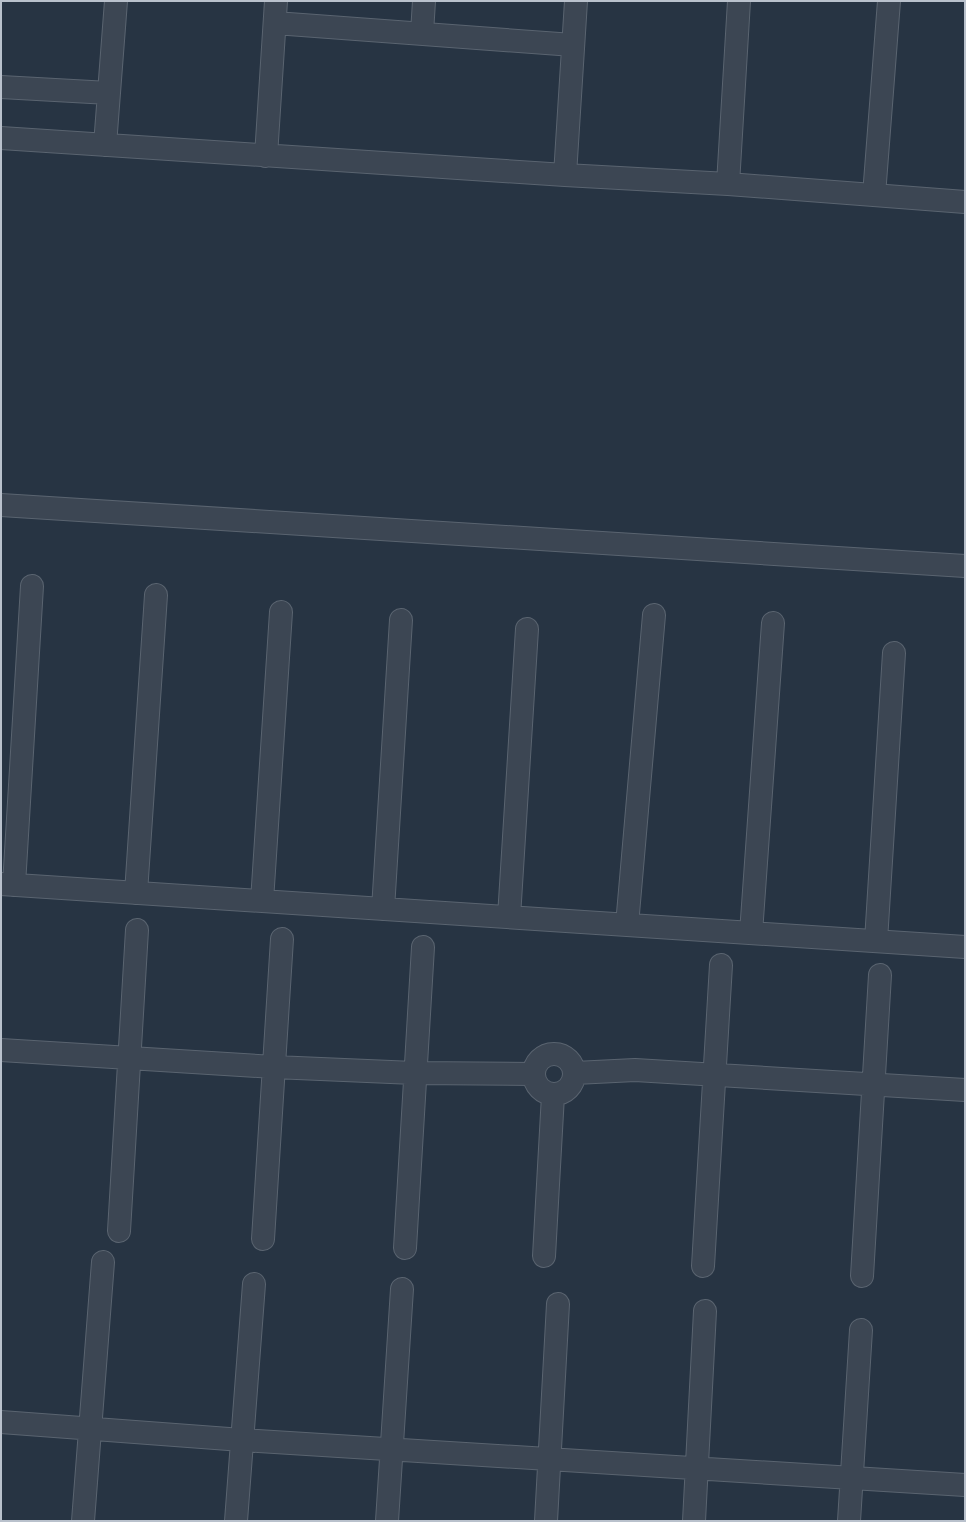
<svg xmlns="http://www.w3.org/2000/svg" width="966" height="1522" viewBox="0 0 966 1522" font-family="Mulish,sans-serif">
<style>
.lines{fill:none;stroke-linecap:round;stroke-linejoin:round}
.minor-casing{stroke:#5a6470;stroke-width:24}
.minor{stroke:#3c4653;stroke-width:22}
</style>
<rect width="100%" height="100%" fill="#273443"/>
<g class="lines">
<g class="minor-casing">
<path id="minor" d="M 275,23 L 573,45
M 422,33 L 424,1
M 1,87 L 109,93
M 1,138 L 565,175 L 728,184 L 965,202
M 105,145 L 116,1
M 266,156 L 276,1
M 565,175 L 576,1
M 728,184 L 739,1
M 874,195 L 889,1
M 1,505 L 965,566
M 1,884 L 965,947
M 14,885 L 32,586
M 136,893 L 156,595
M 262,901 L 281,612
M 383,909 L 401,620
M 509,917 L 527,629
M 627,925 L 654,615
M 751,933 L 773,623
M 876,941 L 894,653
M 1,1050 L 274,1067 L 414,1073 L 534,1074
M534 1074a20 20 0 1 1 40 0a20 20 0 1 1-40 0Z
M 575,1073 L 635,1070 L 965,1090
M 119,1231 L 137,930
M 263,1239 L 282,939
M 405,1248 L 423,947
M 544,1256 L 553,1095
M 703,1266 L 721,965
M 862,1276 L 880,975
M 1,1422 L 242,1440 L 965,1485
M 83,1521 L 103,1262
M 236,1521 L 254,1284
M 387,1521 L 402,1289
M 546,1521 L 558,1304
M 694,1521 L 705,1311
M 849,1521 L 861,1330"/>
</g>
<use href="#minor" class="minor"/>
</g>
<rect width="966" height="1522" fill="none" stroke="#b9c1cc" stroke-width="4"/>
</svg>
